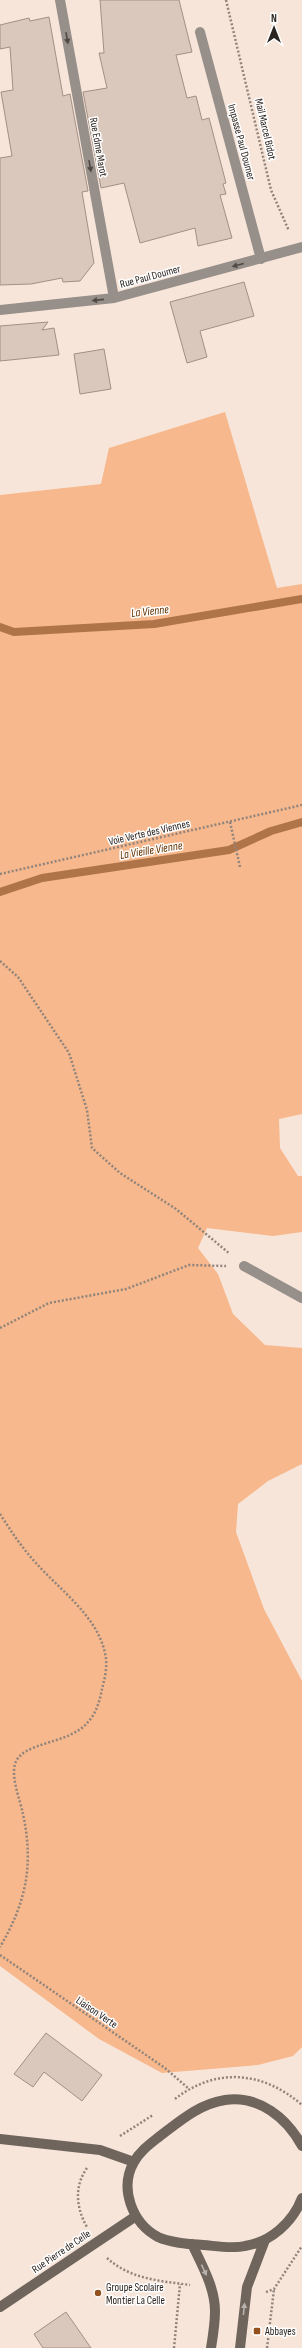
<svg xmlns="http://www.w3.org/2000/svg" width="302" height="2348" viewBox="0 0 302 2348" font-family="'Sofia Sans Condensed',sans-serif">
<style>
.green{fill:#f6b88c}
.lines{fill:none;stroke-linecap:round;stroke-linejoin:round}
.stream{stroke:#af7448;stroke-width:8}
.building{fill:#dac8bc;stroke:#a29085}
.path{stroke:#91847c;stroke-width:2.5;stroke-dasharray:2 2;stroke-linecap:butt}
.street{stroke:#978f8a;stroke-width:10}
.secondary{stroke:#70655d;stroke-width:10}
.oneway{fill:#504944}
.oneway2{fill:#b8b2ae}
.poi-dot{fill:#93521d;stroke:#fff;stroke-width:1.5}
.labels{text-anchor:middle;stroke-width:3;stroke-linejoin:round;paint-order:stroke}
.street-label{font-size:11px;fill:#2a231f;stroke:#fff}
.poi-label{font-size:11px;fill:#2a231f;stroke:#fff;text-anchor:start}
.water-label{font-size:12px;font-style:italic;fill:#643100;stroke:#fff}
</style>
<rect width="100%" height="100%" fill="#f8e5d9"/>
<path class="green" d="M 225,412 L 277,588 L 302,584 L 302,1114 L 279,1119 L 280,1148 L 298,1176 L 302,1176 L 302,1232 L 273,1236 L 207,1228 L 198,1248 L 218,1274 L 233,1314 L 265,1345 L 302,1348 L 302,1464 L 268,1481 L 238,1504 L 236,1532 L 264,1609 L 302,1681 L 302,2047 L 293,2056 L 258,2065 L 162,2073 L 99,2039 L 0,1966 L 0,495 L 101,484 L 109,448 Z"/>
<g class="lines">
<path class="stream" d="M 0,627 L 14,632 L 154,624 L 302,599
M 0,892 L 42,878 L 229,850 L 271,831 L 302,822"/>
</g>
<path class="building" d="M 100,0 L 179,0 L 192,52 L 176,55 L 187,98 L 196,96 L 202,120 L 209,118 L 226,183 L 223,184 L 226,194 L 220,195 L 232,238 L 198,246 L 195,228 L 140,243 L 124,183 L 101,188 L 83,92 L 107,88 L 99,53 L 104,53 Z
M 49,17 L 63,96 L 70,94 L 88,191 L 82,192 L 94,263 L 80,281 L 63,282 L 62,278 L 31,284 L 0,285 L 0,158 L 12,156 L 1,92 L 13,90 L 10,47 L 0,49 L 0,25 L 29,18 L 30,21 Z
M 244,282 L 254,316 L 200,331 L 207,357 L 187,363 L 170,302 Z
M 48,322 L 42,330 L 54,328 L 59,355 L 0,361 L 0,326 Z
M 104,349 L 111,389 L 80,394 L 74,354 Z
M 46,2033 L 102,2075 L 82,2101 L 44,2072 L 33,2087 L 14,2074 Z
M 66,2312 L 91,2348 L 43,2348 L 34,2334 Z"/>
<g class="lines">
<path class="path" d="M 226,0 L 271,190 L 289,231
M 230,822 L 240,867
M 0,874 L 302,805
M 0,961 L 18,977 L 69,1053 L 87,1110 L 92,1148 L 120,1173 L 176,1209 L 230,1254
M 0,1328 L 49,1303 L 126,1289 L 189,1265 L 226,1266
M 0,1514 C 11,1531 22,1548 36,1563 C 60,1590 97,1616 105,1653 C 108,1665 105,1678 102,1689 C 100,1700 96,1714 88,1722 C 69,1745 22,1741 15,1764 C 11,1778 20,1800 23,1814 C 34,1865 26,1903 0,1947
M 0,1955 L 165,2068 L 188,2088
M 175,2099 C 216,2067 263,2071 302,2105
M 120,2136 L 153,2115
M 87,2168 C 74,2186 76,2208 87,2227
M 107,2258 C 130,2279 160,2281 190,2285
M 266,2292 L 274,2289 L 302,2246
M 174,2348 L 180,2284
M 267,2348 L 274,2289"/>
<path class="street" d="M 60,0 L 114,298
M 200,32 L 261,259
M 0,310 L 114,298 L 302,247
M 244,1266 L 302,1298"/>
<path class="secondary" d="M 0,2139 L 100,2150 L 134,2162
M 302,2146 C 287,2118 259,2095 225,2100 C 199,2104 180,2121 160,2136 C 150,2144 140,2151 134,2162 C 119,2188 132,2223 158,2237 C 171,2243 189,2244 203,2245 C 216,2246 232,2249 245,2246 C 271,2242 293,2222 302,2198
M 192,2244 C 202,2265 215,2288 215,2311 C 215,2323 213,2336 211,2348
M 0,2307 L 136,2216
M 240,2348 L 247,2287 L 265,2240"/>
</g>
<defs><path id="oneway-solid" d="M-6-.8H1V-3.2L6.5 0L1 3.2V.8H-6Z"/></defs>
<g class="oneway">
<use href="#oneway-solid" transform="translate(67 38) rotate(80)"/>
<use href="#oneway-solid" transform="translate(90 166) rotate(80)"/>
<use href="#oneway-solid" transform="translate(238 265) rotate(165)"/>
<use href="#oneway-solid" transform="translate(98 300) rotate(174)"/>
</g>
<g class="oneway2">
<use href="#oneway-solid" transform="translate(204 2270) rotate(65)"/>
<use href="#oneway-solid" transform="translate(244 2309) rotate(-84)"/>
</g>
<g class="poi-dot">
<circle cx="98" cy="2293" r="4"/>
<rect x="253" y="2327" width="8" height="8" rx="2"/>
</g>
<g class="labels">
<g class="street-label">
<text transform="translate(266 129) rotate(77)" y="4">Mail Marcel Bidot</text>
<text transform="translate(242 142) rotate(75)" y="4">Impasse Paul Doumer</text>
<text transform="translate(99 147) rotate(80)" y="4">Rue Edme Marot</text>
<text transform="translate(150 276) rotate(-15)" y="4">Rue Paul Doumer</text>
<text transform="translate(149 832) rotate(-13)" y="4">Voie Verte des Viennes</text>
<text transform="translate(97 2012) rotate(34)" y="4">Liaison Verte</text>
<text transform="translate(61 2251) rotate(-34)" y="4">Rue Pierre de Celle</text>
</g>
<g class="poi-label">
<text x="106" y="2291">Groupe Scolaire<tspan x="106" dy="13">Montier La Celle</tspan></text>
<text x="265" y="2335">Abbayes</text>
</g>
<g class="water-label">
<text transform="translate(150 611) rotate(-6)" y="4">La Vienne</text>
<text transform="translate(151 850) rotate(-9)" y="4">La Vieille Vienne</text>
</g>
</g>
<g transform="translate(274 28)" stroke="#ffffff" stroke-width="3" paint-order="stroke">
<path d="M0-3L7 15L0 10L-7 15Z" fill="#2a231f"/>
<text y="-6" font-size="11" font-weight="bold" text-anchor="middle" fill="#2a231f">N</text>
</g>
</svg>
